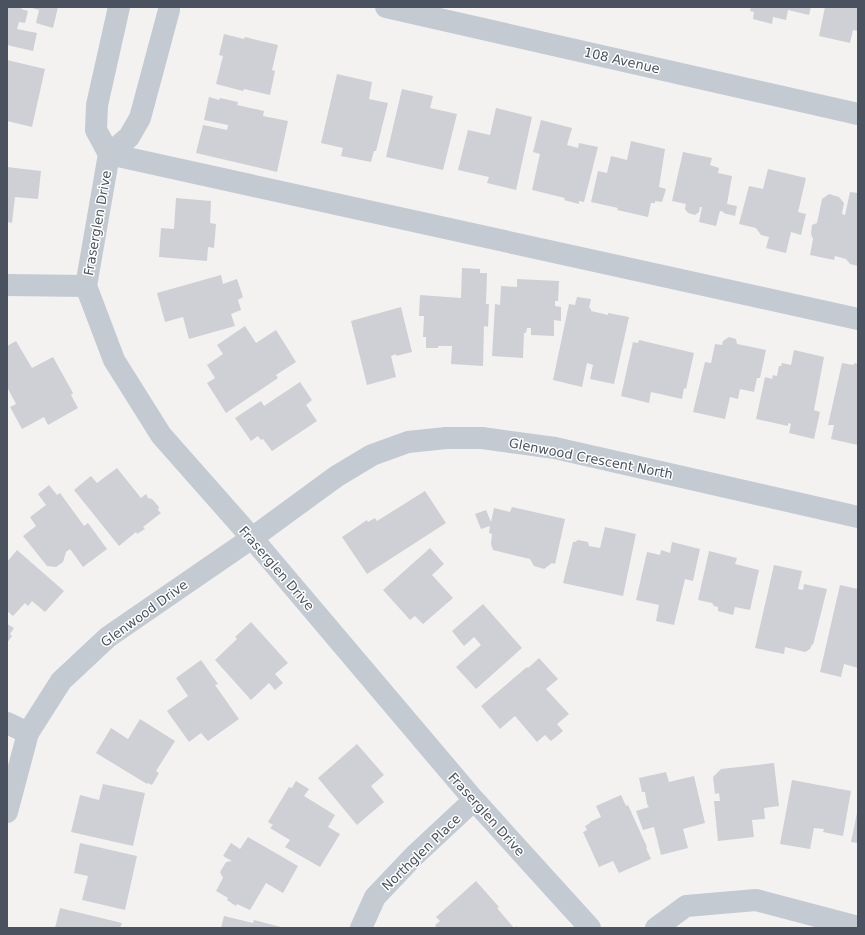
<svg xmlns="http://www.w3.org/2000/svg" width="865" height="935" viewBox="0 0 865 935" font-family="'DejaVu Sans',sans-serif">
<style>
.building{fill:#ced0d5}
.lines{fill:none;stroke-linecap:round;stroke-linejoin:round}
.minor{stroke:#c3cad2;stroke-width:22}
.labels{text-anchor:middle;stroke-width:3;stroke-linejoin:round;paint-order:stroke}
.street-label{font-size:13px;fill:#49525e;stroke:#fff}
</style>
<rect width="100%" height="100%" fill="#f3f2f1"/>
<path class="building" d="M 7,7 L 24,7 L 21,9 L 28,11 L 25,23 L 19,22 L 17,29 L 37,33 L 33,51 L 7,45 Z
M 29,7 L 58,7 L 53,28 L 36,23 L 39,10 Z
M 751,7 L 811,7 L 809,15 L 788,10 L 786,20 L 773,17 L 772,24 L 753,19 L 754,12 L 750,11 Z
M 825,7 L 858,7 L 858,31 L 853,30 L 850,43 L 819,36 Z
M 224,34 L 244,39 L 245,37 L 278,45 L 272,70 L 275,71 L 270,95 L 244,89 L 243,91 L 216,84 L 223,56 L 219,55 Z
M 7,60 L 45,69 L 32,127 L 7,121 Z
M 337,74 L 372,82 L 369,99 L 388,103 L 376,151 L 374,151 L 371,162 L 341,156 L 343,148 L 321,143 Z
M 402,89 L 433,96 L 430,108 L 457,114 L 443,170 L 386,157 Z
M 209,97 L 219,100 L 220,98 L 238,102 L 237,105 L 264,111 L 263,116 L 288,121 L 277,172 L 196,153 L 203,125 L 227,130 L 228,125 L 204,120 Z
M 496,108 L 532,117 L 516,190 L 487,183 L 489,177 L 458,170 L 468,130 L 490,135 Z
M 541,120 L 572,128 L 567,145 L 578,148 L 579,143 L 598,147 L 584,202 L 579,201 L 579,204 L 564,200 L 565,198 L 532,190 L 540,154 L 533,152 Z
M 631,141 L 665,149 L 659,187 L 666,189 L 662,202 L 655,201 L 655,203 L 651,203 L 648,217 L 617,210 L 618,208 L 591,202 L 598,171 L 607,173 L 611,156 L 627,160 Z
M 683,152 L 712,158 L 710,165 L 719,168 L 718,173 L 732,176 L 727,204 L 737,206 L 735,216 L 723,213 L 724,212 L 720,211 L 716,226 L 699,222 L 702,207 L 700,207 L 699,212 L 695,215 L 688,213 L 685,209 L 686,204 L 672,201 Z
M 7,167 L 41,171 L 38,199 L 15,197 L 12,223 L 7,222 Z
M 768,169 L 806,178 L 798,212 L 806,214 L 801,235 L 791,232 L 786,253 L 766,248 L 769,237 L 761,235 L 756,228 L 739,224 L 749,186 L 763,189 Z
M 850,192 L 858,193 L 858,266 L 850,264 L 846,259 L 835,256 L 834,260 L 810,255 L 813,239 L 811,234 L 812,225 L 817,223 L 822,199 L 829,194 L 839,197 L 844,203 L 842,214 L 845,215 Z
M 176,198 L 211,201 L 210,223 L 216,224 L 214,248 L 208,247 L 207,261 L 159,257 L 161,228 L 174,229 Z
M 462,268 L 480,269 L 480,273 L 487,273 L 486,304 L 489,304 L 488,327 L 484,326 L 483,366 L 451,364 L 452,346 L 438,346 L 438,348 L 426,348 L 426,337 L 423,337 L 424,316 L 419,316 L 420,295 L 461,298 Z
M 221,275 L 223,284 L 237,279 L 243,297 L 238,300 L 241,310 L 231,314 L 235,326 L 189,339 L 183,317 L 165,322 L 157,293 Z
M 517,279 L 559,281 L 558,301 L 555,301 L 555,306 L 561,307 L 561,321 L 554,320 L 554,336 L 531,335 L 531,328 L 527,328 L 526,333 L 524,333 L 523,358 L 492,356 L 495,304 L 500,305 L 501,286 L 517,287 Z
M 577,297 L 591,299 L 589,308 L 591,309 L 591,311 L 608,315 L 608,313 L 629,317 L 614,384 L 590,379 L 593,365 L 587,363 L 582,387 L 553,380 L 569,304 L 575,305 Z
M 401,307 L 412,352 L 396,356 L 396,354 L 391,356 L 396,377 L 367,385 L 351,321 Z
M 245,326 L 256,343 L 276,330 L 296,362 L 276,375 L 278,378 L 226,413 L 207,383 L 215,378 L 207,365 L 223,354 L 217,345 Z
M 729,337 L 736,339 L 737,344 L 766,350 L 760,378 L 757,378 L 754,392 L 740,389 L 738,399 L 730,397 L 725,419 L 693,412 L 705,362 L 711,363 L 715,344 L 722,345 L 723,341 Z
M 639,340 L 694,353 L 686,389 L 684,388 L 682,399 L 651,392 L 649,403 L 621,396 L 633,342 L 638,343 Z
M 16,341 L 32,368 L 53,357 L 73,393 L 71,395 L 78,408 L 48,425 L 44,417 L 22,429 L 10,407 L 16,404 L 7,387 L 7,346 Z
M 794,350 L 824,357 L 814,410 L 820,412 L 814,439 L 789,433 L 791,424 L 788,423 L 788,426 L 756,419 L 765,377 L 772,379 L 773,375 L 777,376 L 779,366 L 781,366 L 782,363 L 791,365 Z
M 842,363 L 853,365 L 855,363 L 858,364 L 858,445 L 831,439 L 834,425 L 828,425 Z
M 300,382 L 312,400 L 306,405 L 317,421 L 272,451 L 263,439 L 261,440 L 258,436 L 251,441 L 235,418 L 261,401 L 264,406 Z
M 117,468 L 141,498 L 146,494 L 148,498 L 152,499 L 159,507 L 158,510 L 161,513 L 143,527 L 145,529 L 137,534 L 136,532 L 119,546 L 74,490 L 91,476 L 97,483 Z
M 49,485 L 57,495 L 60,493 L 84,526 L 88,523 L 107,549 L 83,567 L 70,549 L 66,552 L 63,562 L 56,567 L 47,566 L 23,536 L 36,526 L 30,517 L 46,505 L 38,494 Z
M 425,491 L 446,523 L 367,574 L 342,537 L 367,520 L 368,522 L 375,518 L 377,521 Z
M 512,507 L 565,519 L 555,564 L 552,563 L 544,569 L 534,566 L 530,559 L 493,550 L 491,544 L 492,534 L 489,533 L 490,526 L 481,529 L 475,514 L 486,510 L 491,522 L 494,508 L 510,512 Z
M 605,527 L 636,534 L 623,596 L 563,583 L 573,542 L 575,542 L 578,540 L 588,542 L 589,546 L 600,548 Z
M 672,542 L 700,549 L 693,581 L 685,579 L 674,625 L 656,621 L 659,605 L 636,600 L 647,552 L 660,555 L 661,550 L 670,553 Z
M 430,548 L 444,564 L 432,575 L 453,598 L 423,624 L 415,616 L 410,620 L 383,590 Z
M 17,550 L 64,591 L 45,612 L 32,601 L 28,606 L 25,603 L 13,616 L 7,611 L 7,562 Z
M 709,551 L 737,558 L 735,564 L 759,570 L 750,610 L 735,607 L 733,615 L 718,611 L 718,607 L 714,606 L 712,603 L 698,600 Z
M 774,565 L 802,571 L 798,589 L 803,590 L 804,584 L 827,589 L 813,645 L 812,644 L 810,649 L 805,652 L 785,647 L 784,654 L 755,648 Z
M 840,585 L 858,589 L 858,668 L 844,664 L 841,677 L 820,672 Z
M 483,604 L 522,648 L 476,689 L 456,667 L 481,645 L 474,637 L 464,646 L 452,631 Z
M 251,622 L 288,663 L 275,674 L 283,683 L 275,690 L 269,683 L 251,700 L 215,660 L 237,639 L 235,637 Z
M 7,624 L 14,628 L 10,634 L 12,636 L 7,643 Z
M 539,658 L 558,679 L 546,689 L 569,714 L 557,724 L 563,731 L 551,741 L 545,735 L 537,742 L 515,716 L 500,729 L 481,706 L 527,667 L 528,668 Z
M 201,660 L 218,684 L 215,685 L 239,719 L 208,741 L 201,733 L 189,742 L 167,711 L 188,696 L 176,678 Z
M 140,719 L 175,741 L 156,771 L 159,773 L 152,785 L 148,783 L 147,784 L 96,753 L 111,728 L 128,739 Z
M 357,744 L 384,775 L 371,786 L 384,802 L 357,825 L 318,778 Z
M 774,763 L 779,806 L 764,808 L 765,819 L 752,820 L 754,837 L 718,841 L 714,801 L 720,801 L 719,793 L 715,794 L 713,777 L 721,769 Z
M 666,772 L 669,782 L 694,776 L 705,823 L 683,829 L 688,848 L 661,855 L 654,827 L 643,830 L 636,811 L 649,807 L 647,804 L 645,792 L 642,792 L 639,778 Z
M 792,780 L 851,791 L 843,836 L 823,832 L 824,829 L 814,828 L 810,849 L 780,844 Z
M 296,781 L 309,789 L 304,796 L 335,815 L 328,827 L 340,834 L 320,867 L 285,847 L 290,840 L 270,828 L 273,825 L 268,822 L 289,787 L 292,788 Z
M 103,784 L 145,793 L 133,846 L 71,832 L 80,795 L 99,800 Z
M 621,795 L 626,806 L 628,805 L 647,847 L 646,848 L 651,859 L 619,873 L 613,861 L 599,867 L 583,832 L 587,830 L 585,826 L 590,823 L 590,822 L 601,817 L 596,806 Z
M 857,813 L 858,813 L 858,843 L 851,842 Z
M 248,837 L 298,866 L 283,893 L 266,883 L 250,910 L 237,904 L 236,906 L 227,900 L 228,898 L 216,891 L 223,878 L 220,872 L 226,862 L 232,861 L 223,856 L 231,843 L 240,849 Z
M 80,843 L 137,856 L 125,910 L 82,900 L 88,876 L 74,873 Z
M 476,881 L 499,907 L 497,908 L 514,928 L 517,926 L 518,928 L 437,928 L 435,925 L 440,921 L 436,917 Z
M 60,908 L 122,923 L 120,928 L 55,928 Z
M 224,916 L 253,923 L 254,920 L 285,928 L 221,928 Z"/>
<g class="lines">
<path class="minor" d="M 119,7 L 97,105 L 96,130 L 109,154 L 86,286 L 114,360 L 161,435 L 252,538 L 474,800 L 590,928
M 386,7 L 858,114
M 109,154 L 858,319
M 109,154 L 129,137 L 140,118 L 169,10 L 169,7
M 7,285 L 86,286
M 7,723 L 28,733
M 7,812 L 28,733 L 61,681 L 108,637 L 252,538 L 337,476 L 372,455 L 408,442 L 446,438 L 482,438 L 555,448 L 858,517
M 361,928 L 375,897 L 414,856 L 474,800
M 656,928 L 686,906 L 756,900 L 858,927"/>
</g>
<g class="labels">
<g class="street-label">
<text transform="translate(622 60) rotate(13)" y="5">108 Avenue</text>
<text transform="translate(97 223) rotate(-80)" y="5">Fraserglen Drive</text>
<text transform="translate(591 458) rotate(11)" y="5">Glenwood Crescent North</text>
<text transform="translate(277 568) rotate(49)" y="5">Fraserglen Drive</text>
<text transform="translate(144 613) rotate(-36)" y="5">Glenwood Drive</text>
<text transform="translate(487 814) rotate(48)" y="5">Fraserglen Drive</text>
<text transform="translate(421 852) rotate(-44)" y="5">Northglen Place</text>
</g>
</g>
<rect width="865" height="935" fill="none" stroke="#49525e" stroke-width="16"/>
</svg>
